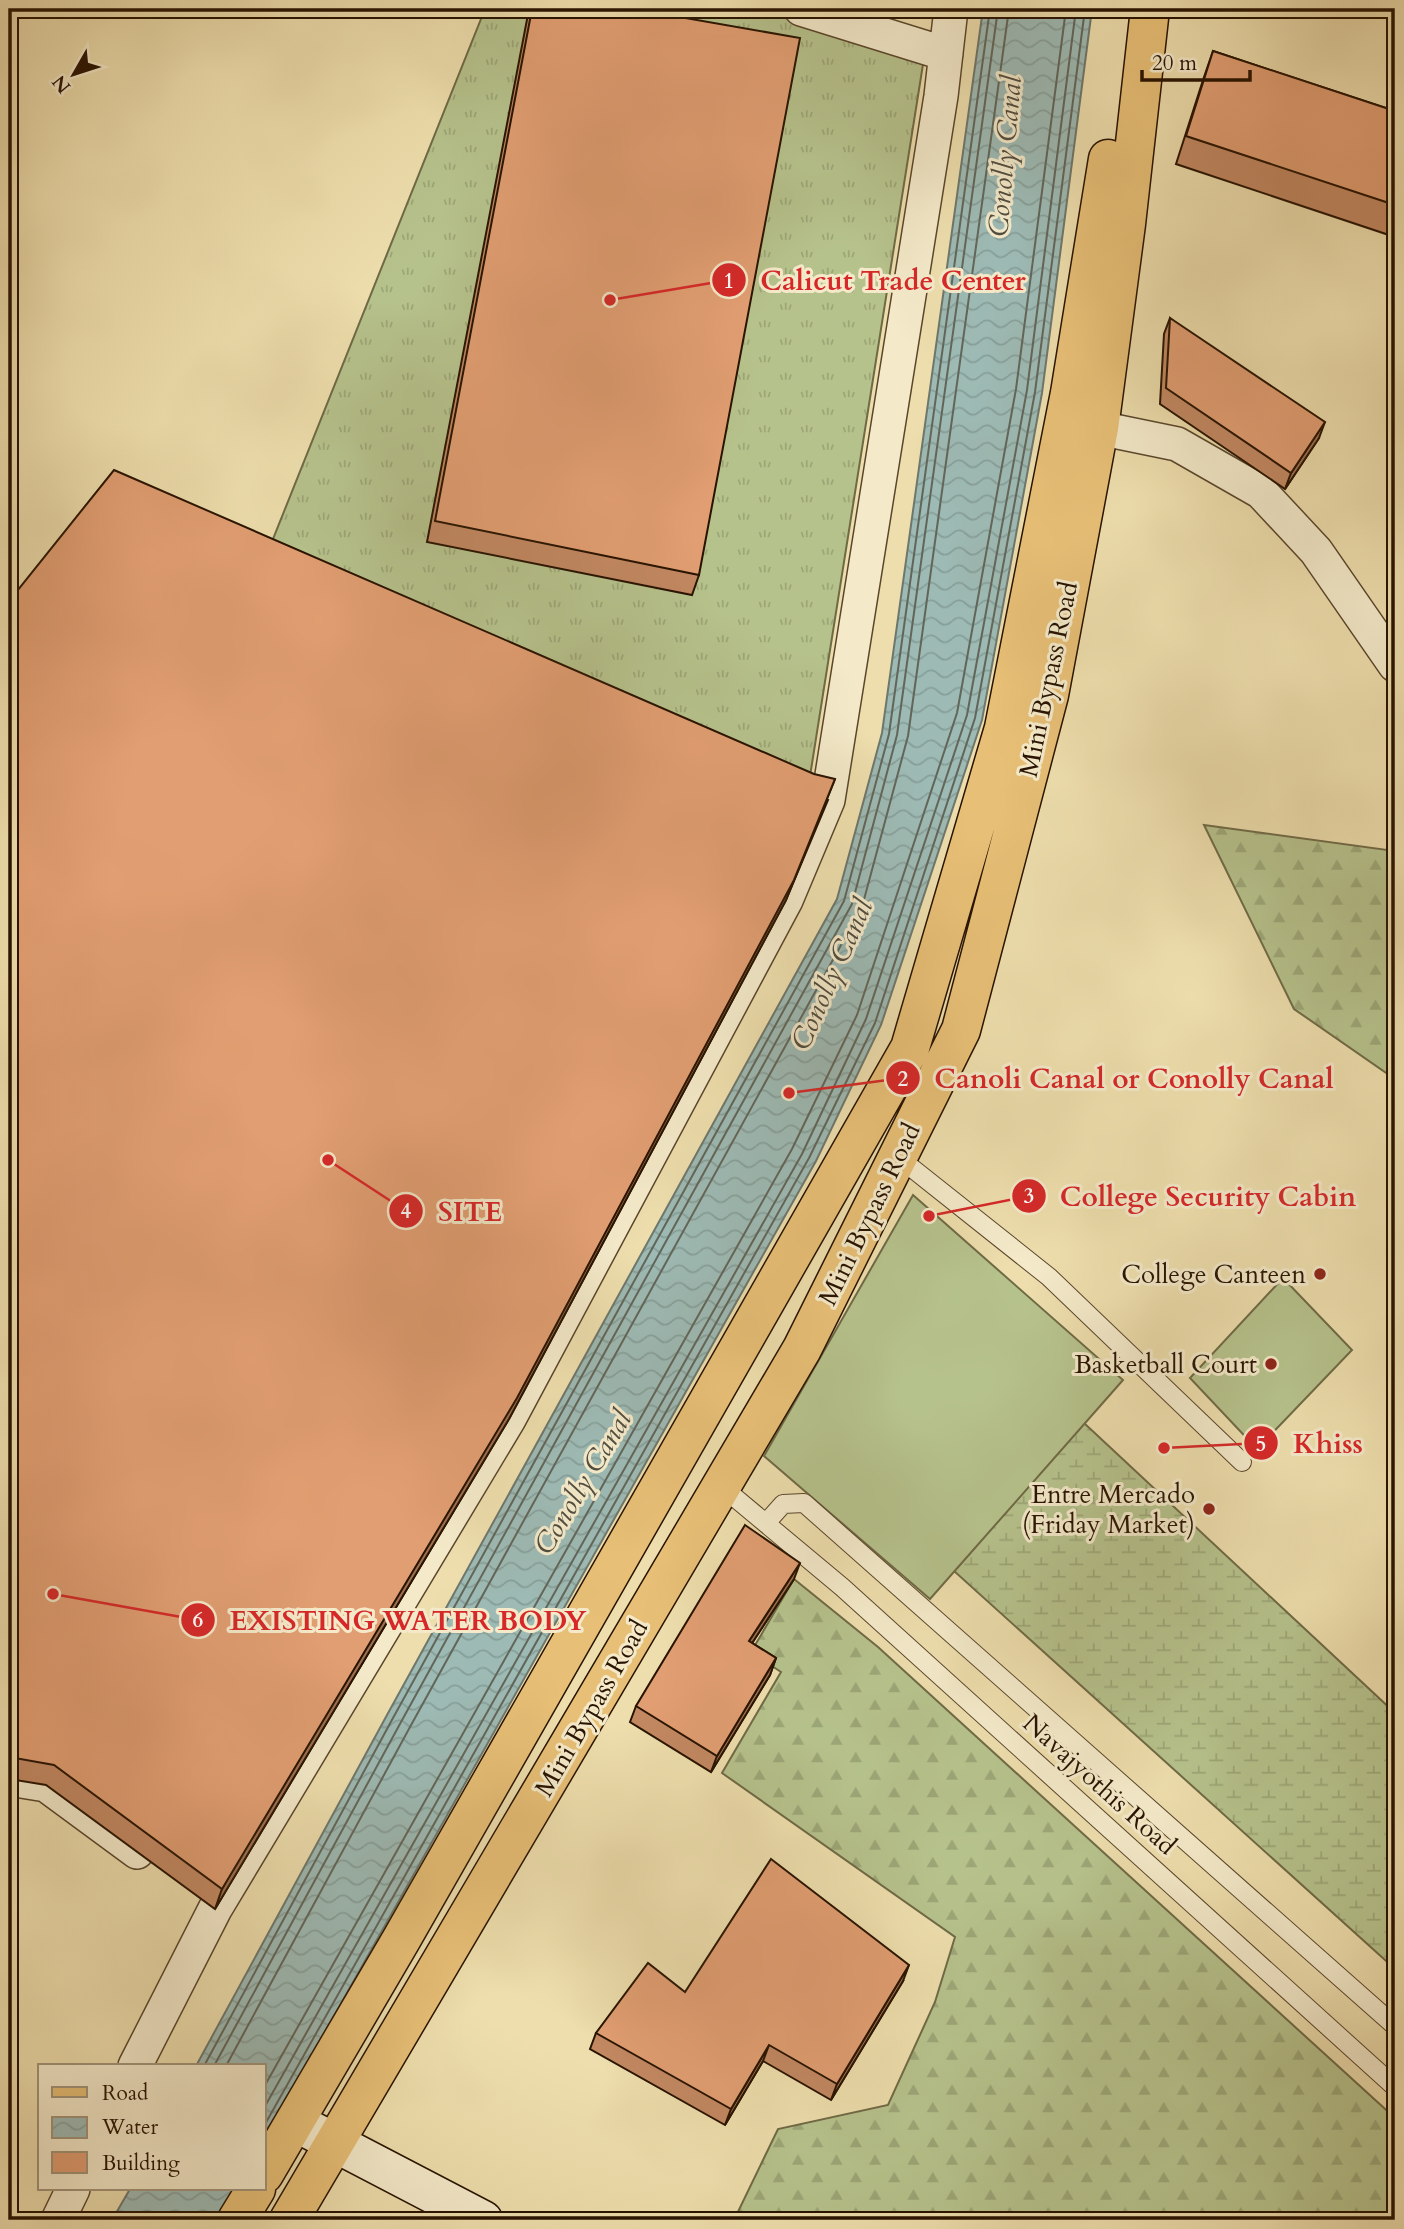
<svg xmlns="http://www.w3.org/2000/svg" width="1404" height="2229" viewBox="0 0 1404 2229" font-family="Cardo,serif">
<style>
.grass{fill:url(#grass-tufts);stroke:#6f6a46;stroke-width:2}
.forest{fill:url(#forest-firs);stroke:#6f6a46;stroke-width:2}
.wetland{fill:url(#wetland-marsh);stroke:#6f6a46;stroke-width:2}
.pitch{fill:#b6c28c;stroke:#6f6a46;stroke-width:2}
.water{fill:url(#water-waves);stroke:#6e776c;stroke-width:2}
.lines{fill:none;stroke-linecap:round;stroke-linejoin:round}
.shore{stroke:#62665a;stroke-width:2}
.lane-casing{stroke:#5a462c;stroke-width:20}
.street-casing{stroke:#5a462c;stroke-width:36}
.secondary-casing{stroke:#281301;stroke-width:41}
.primary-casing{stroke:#281301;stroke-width:41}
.lane{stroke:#f4eaca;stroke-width:18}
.street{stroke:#f4eaca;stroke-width:33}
.secondary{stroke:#f4eaca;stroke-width:38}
.primary{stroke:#e7bf76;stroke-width:38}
.wall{fill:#c28862;stroke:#281301;stroke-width:2}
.shaded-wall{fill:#9e6f50;stroke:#281301;stroke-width:2}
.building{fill:#e19e72;stroke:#281301;stroke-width:2}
.poi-dot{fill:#8f2418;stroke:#f4eaca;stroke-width:2.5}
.labels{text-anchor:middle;stroke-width:6;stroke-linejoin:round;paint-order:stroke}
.street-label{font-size:26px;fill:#281301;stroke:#f4eaca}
.poi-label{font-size:26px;fill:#281301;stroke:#f4eaca;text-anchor:end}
.water-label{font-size:28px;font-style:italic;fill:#514d40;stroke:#f4eaca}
.leader{fill:none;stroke:#d62828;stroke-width:2.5}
.callout-dot{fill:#d62828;stroke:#f4eaca;stroke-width:2.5}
.mark-label{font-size:21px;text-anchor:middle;font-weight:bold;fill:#fff}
.callout-label{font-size:28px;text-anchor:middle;font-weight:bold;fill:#d62828;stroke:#f4eaca;stroke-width:6;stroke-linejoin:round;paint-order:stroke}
</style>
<defs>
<pattern id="grass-tufts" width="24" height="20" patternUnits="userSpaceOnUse" patternTransform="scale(1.75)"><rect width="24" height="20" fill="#b6c28c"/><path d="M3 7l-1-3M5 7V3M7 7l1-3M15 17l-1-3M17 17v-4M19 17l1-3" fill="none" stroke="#9ca677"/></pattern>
<pattern id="forest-firs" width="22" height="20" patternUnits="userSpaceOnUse" patternTransform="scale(1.75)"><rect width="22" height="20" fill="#b6c28c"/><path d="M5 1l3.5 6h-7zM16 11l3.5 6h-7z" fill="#9ca677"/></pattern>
<pattern id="wetland-marsh" width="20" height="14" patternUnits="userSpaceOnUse" patternTransform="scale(1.75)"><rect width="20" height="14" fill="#b6c28c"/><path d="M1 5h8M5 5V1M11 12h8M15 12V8" fill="none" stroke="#9ca677"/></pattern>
<pattern id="water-waves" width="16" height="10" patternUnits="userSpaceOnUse" patternTransform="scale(1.75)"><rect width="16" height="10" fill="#9dbab4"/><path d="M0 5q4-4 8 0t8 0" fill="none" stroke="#879f99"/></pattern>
</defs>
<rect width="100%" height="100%" fill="#eedead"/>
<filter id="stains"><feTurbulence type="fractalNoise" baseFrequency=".00286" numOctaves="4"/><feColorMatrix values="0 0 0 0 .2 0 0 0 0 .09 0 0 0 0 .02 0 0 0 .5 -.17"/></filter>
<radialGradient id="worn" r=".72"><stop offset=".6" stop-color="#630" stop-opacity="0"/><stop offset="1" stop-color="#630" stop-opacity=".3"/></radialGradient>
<path class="grass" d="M 485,9 L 761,9 L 924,58 L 807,795 L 205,709 Z"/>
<path class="forest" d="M 1204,825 L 1395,851 L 1395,1079 L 1294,1009 Z
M 794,1579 L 878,1647 L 1395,2118 L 1395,2220 L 734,2220 L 778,2129 L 888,2105 L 935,2002 L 955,1937 L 722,1773 L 781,1672 L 751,1652 Z"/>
<path class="wetland" d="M 1084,1423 L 1395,1713 L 1395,1969 L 954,1571 Z"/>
<path class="pitch" d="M 913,1195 L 1123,1380 L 930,1599 L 764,1456 Z
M 1283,1278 L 1352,1350 L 1257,1449 L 1190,1378 Z"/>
<path class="water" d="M 983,9 L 1092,9 L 1042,393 L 982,720 L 881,1025 L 816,1161 L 264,2140 L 264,2066 L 196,2066 L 387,1715 L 837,899 L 882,733 Z
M 130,2189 L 237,2189 L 219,2220 L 112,2220 Z"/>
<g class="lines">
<path class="shore" d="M 204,2066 L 393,1718 L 844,901 L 889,734 L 990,9
M 214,2066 L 401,1722 L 852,904 L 897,735 L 998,9
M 226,2066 L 410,1727 L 862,907 L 908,736 L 1009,9
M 264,2087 L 792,1149 L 857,1015 L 957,713 L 1016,389 L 1066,9
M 264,2108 L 802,1154 L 866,1019 L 967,715 L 1027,390 L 1076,9
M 264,2126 L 809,1158 L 875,1023 L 975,718 L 1035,392 L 1085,9"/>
<g class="lane-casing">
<path id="lane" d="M 898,1157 L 1049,1277 L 1242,1462
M 721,1486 L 842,1587 L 1395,2087
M 766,1523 L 783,1504 L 804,1503 L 1395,2026"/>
</g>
<g class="street-casing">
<path id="street" d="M 801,9 L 946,54
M 1099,428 L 1177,444 L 1261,492 L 1316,551 L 1395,665
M 9,1779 L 46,1785 L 137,1852
M 135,2066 L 215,1909 L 509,1419 L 786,900 L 828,800 L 941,96 L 951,9
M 58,2220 L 73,2189"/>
</g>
<g class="secondary-casing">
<path id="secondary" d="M 295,2122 L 483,2220"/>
</g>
<g class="primary-casing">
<path id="primary" d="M 264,2174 L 401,1940 L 910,1048 L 1004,728 L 1070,393 L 1108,159
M 237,2220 L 256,2189
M 289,2220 L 802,1349 L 961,1030 L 1049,695 L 1099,428 L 1126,224 L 1150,9"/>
</g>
<use href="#lane" class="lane"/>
<use href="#street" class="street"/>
<use href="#secondary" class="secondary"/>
<use href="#primary" class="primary"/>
</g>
<path class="wall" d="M 529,9 L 634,9 L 699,575 L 692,595 L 427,542 Z
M 1213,51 L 1395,111 L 1395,237 L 1176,164 L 1203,80 Z
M 1170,318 L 1319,438 L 1285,489 L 1160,404 L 1164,334 Z
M 9,601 L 828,800 L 786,900 L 509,1419 L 215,1909 L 46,1785 L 9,1779 Z
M 794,1579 L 752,1643 L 776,1658 L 770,1675 L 711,1772 L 630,1722 L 636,1706 Z
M 903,1981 L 831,2100 L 763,2061 L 725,2125 L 590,2049 L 596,2033 L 685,1992 Z"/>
<path class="shaded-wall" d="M 1325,422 L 1319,438 L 1285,489 L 1291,473 Z
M 835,779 L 786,900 L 509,1419 L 215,1909 L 222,1889 Z
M 800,1563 L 794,1579 L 743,1657 L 749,1641 Z
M 776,1658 L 770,1675 L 711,1772 L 717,1756 Z
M 909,1965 L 903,1981 L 831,2100 L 837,2084 Z
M 769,2045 L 763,2061 L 725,2125 L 731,2109 Z"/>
<path class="building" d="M 532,9 L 634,9 L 800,38 L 699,575 L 435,521 Z
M 1213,51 L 1395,111 L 1395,205 L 1186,136 Z
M 1170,318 L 1325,422 L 1291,473 L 1166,388 Z
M 114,470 L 814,774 L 835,779 L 794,880 L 517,1398 L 222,1889 L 54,1765 L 9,1757 L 9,601 Z
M 745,1525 L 800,1563 L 749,1641 L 776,1658 L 717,1756 L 636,1706 Z
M 771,1859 L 909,1965 L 837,2084 L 769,2045 L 731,2109 L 596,2033 L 648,1963 L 685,1992 Z"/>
<g class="poi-dot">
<circle cx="1320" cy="1274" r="7"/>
<circle cx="1271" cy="1364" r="7"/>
<circle cx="1209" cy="1509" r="7"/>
</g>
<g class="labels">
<g class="street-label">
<text transform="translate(1048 679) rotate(-78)" y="9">Mini Bypass Road</text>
<text transform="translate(869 1214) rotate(-64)" y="9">Mini Bypass Road</text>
<text transform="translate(591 1708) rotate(-60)" y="9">Mini Bypass Road</text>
<text transform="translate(1100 1784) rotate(42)" y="9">Navajyothis Road</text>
</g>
<g class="poi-label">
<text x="1306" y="1283">College Canteen</text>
<text x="1257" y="1373">Basketball Court</text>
<text x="1195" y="1503">Entre Mercado<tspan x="1195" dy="30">(Friday Market)</tspan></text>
</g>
<g class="water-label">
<text transform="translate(1004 156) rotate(-85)" y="10">Conolly Canal</text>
<text transform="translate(831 974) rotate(-66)" y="10">Conolly Canal</text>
<text transform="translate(582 1482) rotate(-59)" y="10">Conolly Canal</text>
</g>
</g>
<path class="leader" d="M610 300L729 280M789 1093L903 1078M929 1216L1029 1196M328 1160L406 1211M1164 1448L1261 1443M53 1594L198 1620"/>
<g class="callout-dot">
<circle cx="610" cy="300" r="7"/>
<circle cx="789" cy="1093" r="7"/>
<circle cx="929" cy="1216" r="7"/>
<circle cx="328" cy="1160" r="7"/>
<circle cx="1164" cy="1448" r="7"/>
<circle cx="53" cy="1594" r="7"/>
<circle cx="729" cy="280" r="18"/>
<circle cx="903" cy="1078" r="18"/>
<circle cx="1029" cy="1196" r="18"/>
<circle cx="406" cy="1211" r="18"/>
<circle cx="1261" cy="1443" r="18"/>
<circle cx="198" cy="1620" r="18"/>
</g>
<g class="mark-label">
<text x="729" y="288">1</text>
<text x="903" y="1086">2</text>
<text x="1029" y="1203">3</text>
<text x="406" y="1218">4</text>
<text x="1261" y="1451">5</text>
<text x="198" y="1627">6</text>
</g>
<g class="callout-label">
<text x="893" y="290">Calicut Trade Center</text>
<text x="1134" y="1088">Canoli Canal or Conolly Canal</text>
<text x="1208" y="1206">College Security Cabin</text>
<text x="470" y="1221">SITE</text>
<text x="1328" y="1453">Khiss</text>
<text x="408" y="1630">EXISTING WATER BODY</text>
</g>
<rect width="1404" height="2229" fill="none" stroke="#eedead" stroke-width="35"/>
<rect x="10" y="10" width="1383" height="2208" fill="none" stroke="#281301" stroke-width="3.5"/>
<rect x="18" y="18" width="1369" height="2194" fill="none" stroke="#281301" stroke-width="2"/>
<rect x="38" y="2064" width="228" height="126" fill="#f4eaca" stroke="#a2947a" stroke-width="2"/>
<rect x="52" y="2087" width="35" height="10" fill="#e7bf76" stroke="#a2947a" stroke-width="2"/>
<text x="102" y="2100" font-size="21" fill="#281301">Road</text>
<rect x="52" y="2117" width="35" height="21" fill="url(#water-waves)" stroke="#a2947a" stroke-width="2"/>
<text x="102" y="2134" font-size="21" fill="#281301">Water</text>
<rect x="52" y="2152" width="35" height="21" fill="#e19e72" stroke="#a2947a" stroke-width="2"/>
<text x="102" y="2170" font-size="21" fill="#281301">Building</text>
<g transform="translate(74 74) rotate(231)" stroke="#f4eaca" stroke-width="5" paint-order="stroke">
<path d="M0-5L12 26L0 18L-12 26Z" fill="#281301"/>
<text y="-10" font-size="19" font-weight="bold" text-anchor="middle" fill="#281301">N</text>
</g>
<path d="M1142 70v10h108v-10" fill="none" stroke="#281301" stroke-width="3.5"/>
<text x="1152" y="70" font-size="21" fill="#281301" stroke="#f4eaca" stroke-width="5" paint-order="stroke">20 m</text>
<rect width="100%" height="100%" filter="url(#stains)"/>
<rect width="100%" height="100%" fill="url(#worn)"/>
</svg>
